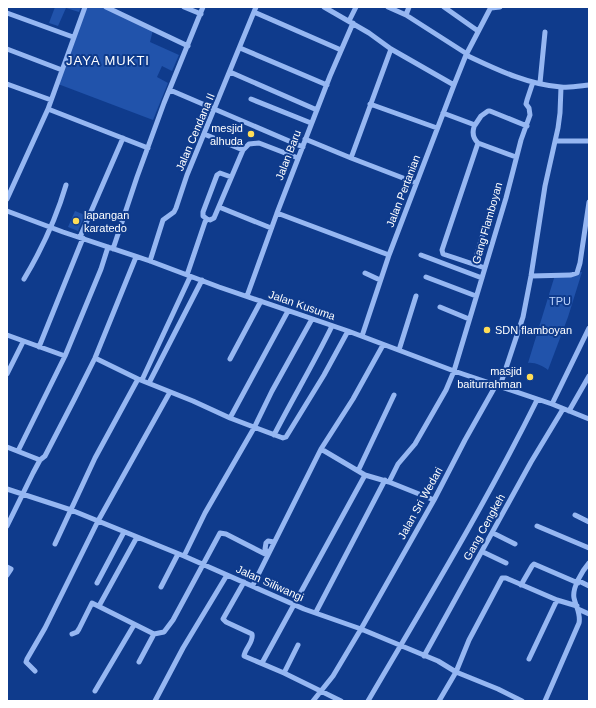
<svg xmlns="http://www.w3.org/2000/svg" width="596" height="708" viewBox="0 0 596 708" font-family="Arial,sans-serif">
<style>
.green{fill:#2153ab}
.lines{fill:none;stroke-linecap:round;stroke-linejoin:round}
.minor{stroke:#96b7f2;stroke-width:5}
.poi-dot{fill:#ffdd57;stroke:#0f3b8c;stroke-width:1.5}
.labels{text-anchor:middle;stroke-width:4;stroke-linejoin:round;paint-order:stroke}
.poi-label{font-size:11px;fill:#fff;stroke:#0f3b8c;text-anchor:end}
.street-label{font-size:11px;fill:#fff;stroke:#0f3b8c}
.park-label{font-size:11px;fill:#bdd4fd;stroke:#0f3b8c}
.quarter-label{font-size:13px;letter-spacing:1px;fill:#fff;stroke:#0f3b8c}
</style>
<rect width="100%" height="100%" fill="#0f3b8c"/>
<path class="green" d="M 55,7 L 81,7 L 79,12 L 66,8 L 58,26 L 49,23 Z
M 87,7 L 105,7 L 153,30 L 150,42 L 179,55 L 172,71 L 162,66 L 157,77 L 168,83 L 153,120 L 58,84 Z
M 75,211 L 85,215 L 78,231 L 68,227 Z
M 582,272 L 568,317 L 548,370 C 543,366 534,362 528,363 L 555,275 Z"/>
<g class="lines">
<path class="minor" d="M 106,7 L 188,46
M 184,7 L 201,14
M 324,7 L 369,33 L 391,49 L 454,85
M 388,7 L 406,15 L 467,54
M 444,7 L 478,31
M 491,8 L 500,7
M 254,12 L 341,50
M 7,13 L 73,37
M 406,15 L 409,7
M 349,21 L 356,7
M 240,48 L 327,85
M 7,49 L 62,70
M 466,55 C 496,69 528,85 561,87 C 571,88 580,86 589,85
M 230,72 L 317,110
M 540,83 L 545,32
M 7,84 L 51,100
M 170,90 L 303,147
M 251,99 L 311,123
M 370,104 L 437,128
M 48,109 L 148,148
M 443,113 L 475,125 L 481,116 L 488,111 L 490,111 L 527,126
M 474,127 C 472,133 474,139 478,143 L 516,157
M 204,134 L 243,150
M 305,139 L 351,158 L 416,183
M 556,141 L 589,141
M 478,143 L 442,250 L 443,254 L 485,268
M 351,158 L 391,49
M 7,199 L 48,109 L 85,7
M 219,207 L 271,228
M 7,211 L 63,232 L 150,261 L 219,287 L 348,331 L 454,371 L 552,404 L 589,419
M 277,213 L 389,255
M 207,219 L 203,216 L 203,212 L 217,175 L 220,173 L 231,177
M 80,237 L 123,138
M 113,249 L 137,177 L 164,103 L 203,7
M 421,255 L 482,278
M 150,261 L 163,220 L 174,212 L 176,208 L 187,175 L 256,7
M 474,264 L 486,224
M 365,273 L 380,280
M 187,275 L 205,222 L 207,219 L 210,220 L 214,218 L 243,150 L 249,144 L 259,143 L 298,158
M 531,276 L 571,275 L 577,273 L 580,263 L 589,202
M 426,277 L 476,296
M 24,279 C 42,249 56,219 66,185
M 247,296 L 277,213 L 330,76 L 353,23
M 440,307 L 469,319
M 7,335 L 65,356
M 362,336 L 389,255 L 454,85 L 466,55 L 491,7
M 39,347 L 83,238
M 399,350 L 416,296
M 95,358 L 138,379 L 193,401 L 230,418 L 288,311
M 230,359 L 261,301
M 7,374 L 23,342
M 142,380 L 190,277
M 149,383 L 202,280
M 500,386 L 523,317 L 531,276 L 545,186 L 558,128 L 560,113 L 561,87
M 552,404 L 589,328
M 569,411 L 589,376
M 230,418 L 283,438 L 286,437 L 324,375 L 348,331
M 274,435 C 293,398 314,363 332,326
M 7,447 L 40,460
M 321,449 L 365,475 L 389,482 L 434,500
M 18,451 L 65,356 L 101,269 L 108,247
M 358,471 L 394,395
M 389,482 L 398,464 L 415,444 L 446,390 L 454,371 L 506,198 L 521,140 L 530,115 L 529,108 L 526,104 L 527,100 L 533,82
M 7,489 L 71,510 L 184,556 L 304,609 L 361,629 L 438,661 L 456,672 L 498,689 L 522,701
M 575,515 L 589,522
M 7,526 L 33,473 L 40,460 L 45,456 L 75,398 L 95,358 L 136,257
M 537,526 L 589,548
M 493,533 L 515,544
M 55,544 L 95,458 L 138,379
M 483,552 L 506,563
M 268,553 L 265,549 L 266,543 L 268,541 L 274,542
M 184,556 L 205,513 L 254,428 L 272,391 L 312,319
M 7,567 L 11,569 L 7,575
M 579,581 L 589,586
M 244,582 L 223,619 L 226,622 L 252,634 C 254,642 245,648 244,656 L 284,673 L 341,701
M 97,583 L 124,532
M 253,585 L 321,449 L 353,399 L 383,345
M 521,585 L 532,566 L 534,564 L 578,583
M 161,587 L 178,554
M 99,606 L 137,537
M 578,609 L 589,614
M 316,612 L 385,480
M 72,634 L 77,632 L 79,629 L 92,603 L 154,634 L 164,632 L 173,620 L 220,533 L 226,534 L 267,555
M 424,656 L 531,462 L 563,409
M 529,659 L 557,600
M 139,662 L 154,634
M 262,663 L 365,475
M 35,671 L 26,662 L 27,659 L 45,628 L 98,521 L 170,392
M 284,673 L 298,645
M 95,691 L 134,625
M 155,701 L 183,648 L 227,575
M 313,701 L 333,676 L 361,629 L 434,500 L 465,440 L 496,385
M 368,701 C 426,602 486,503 537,400
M 439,701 L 456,672 L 469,640 L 502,578 L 506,578 L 557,600 L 577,606
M 545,701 L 579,623 C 581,614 576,607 574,598 C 572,588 582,571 589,563"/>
</g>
<g class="poi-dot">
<circle cx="251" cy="134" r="4"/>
<circle cx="76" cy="221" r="4"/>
<circle cx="487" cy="330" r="4"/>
<circle cx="530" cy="377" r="4"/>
</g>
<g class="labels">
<g class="poi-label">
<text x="243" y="132">mesjid<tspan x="243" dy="13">alhuda</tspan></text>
<text x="84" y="219" text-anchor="start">lapangan<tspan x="84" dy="13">karatedo</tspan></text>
<text x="495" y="334" text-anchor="start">SDN flamboyan</text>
<text x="522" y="375">masjid<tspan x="522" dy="13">baiturrahman</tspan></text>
</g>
<g class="street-label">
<text transform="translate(195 132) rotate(-67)" y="4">Jalan Cendana II</text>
<text transform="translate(288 155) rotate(-69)" y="4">Jalan Baru</text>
<text transform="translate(403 191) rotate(-69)" y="4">Jalan Pertanian</text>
<text transform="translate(487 223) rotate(-74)" y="4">Gang Flamboyan</text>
<text transform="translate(302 305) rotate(19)" y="4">Jalan Kusuma</text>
<text transform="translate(420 503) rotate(-61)" y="4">Jalan Sri Wedari</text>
<text transform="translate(484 527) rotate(-61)" y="4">Gang Cengkeh</text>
<text transform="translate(270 583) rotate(24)" y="4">Jalan Siliwangi</text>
</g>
<g class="park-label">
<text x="560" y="305">TPU</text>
</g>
<g class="quarter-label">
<text x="108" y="65">JAYA MUKTI</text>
</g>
</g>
<rect width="596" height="708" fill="none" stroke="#ffffff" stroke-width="16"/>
</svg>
